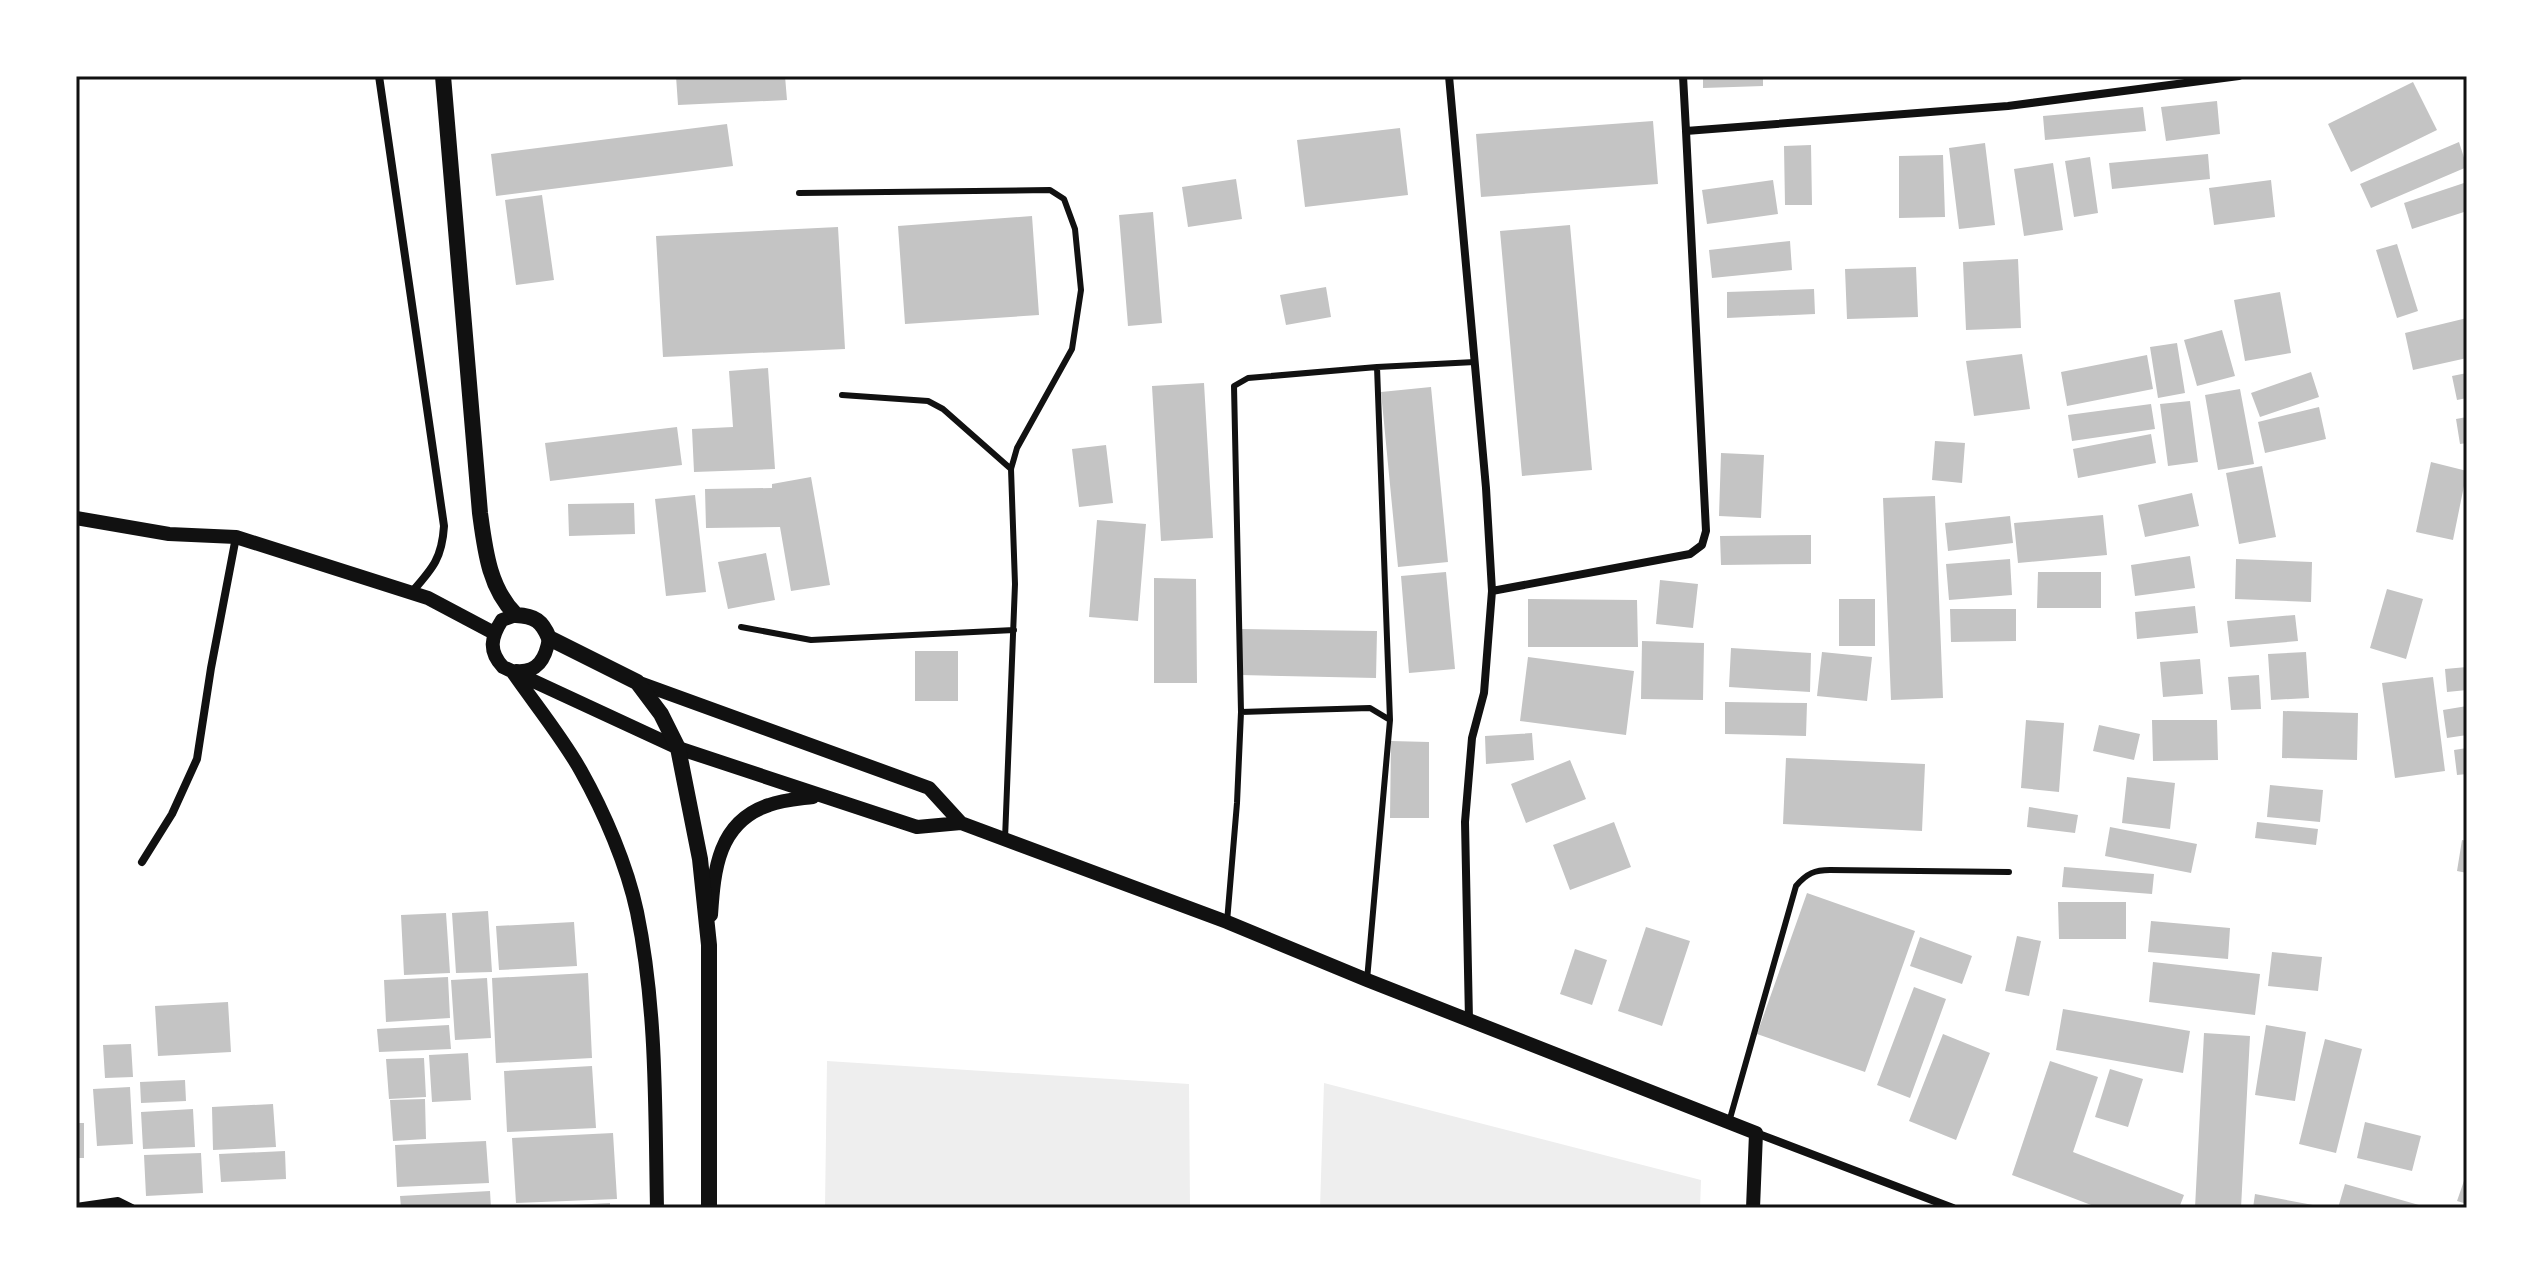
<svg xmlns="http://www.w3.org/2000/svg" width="2543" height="1284" viewBox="0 0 2543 1284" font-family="'Exo 2',sans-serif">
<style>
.green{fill:#eee}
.building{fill:#c4c4c4}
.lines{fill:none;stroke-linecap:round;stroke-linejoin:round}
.service{stroke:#111;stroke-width:6}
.minor{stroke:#111;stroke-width:8}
.tertiary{stroke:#111;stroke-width:14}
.secondary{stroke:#111;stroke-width:16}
.neatline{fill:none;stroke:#111;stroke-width:3}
</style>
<rect width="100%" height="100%" fill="#fff"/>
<path class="green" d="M 827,1061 L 1189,1084 L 1190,1208 L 825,1208 Z
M 1324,1083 L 1701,1180 L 1700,1208 L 1320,1208 Z"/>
<path class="building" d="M 676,76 L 785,76 L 787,100 L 678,105 Z
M 1703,76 L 1763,76 L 1763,86 L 1703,88 Z
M 2413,82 L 2437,130 L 2351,172 L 2328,124 Z
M 2217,101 L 2220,134 L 2166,141 L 2161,107 Z
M 2143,107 L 2146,131 L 2045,140 L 2043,116 Z
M 1653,121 L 1658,184 L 1481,197 L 1476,134 Z
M 727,124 L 733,166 L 496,196 L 491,154 Z
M 1400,128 L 1408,195 L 1305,207 L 1297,140 Z
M 2459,142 L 2467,167 L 2371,208 L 2360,184 Z
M 1985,143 L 1995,225 L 1959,229 L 1949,148 Z
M 1811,145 L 1812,205 L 1785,205 L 1784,146 Z
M 2208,154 L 2210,179 L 2112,189 L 2109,163 Z
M 1943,155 L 1945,217 L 1899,218 L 1899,156 Z
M 2090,157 L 2098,213 L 2074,217 L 2065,161 Z
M 2053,163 L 2063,230 L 2024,236 L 2014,169 Z
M 1236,179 L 1242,219 L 1188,227 L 1182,187 Z
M 1773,180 L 1778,214 L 1707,224 L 1702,190 Z
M 2271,180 L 2275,217 L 2214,225 L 2209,188 Z
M 2467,182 L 2467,211 L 2412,229 L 2404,203 Z
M 542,195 L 554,280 L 516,285 L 505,200 Z
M 1153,212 L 1162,323 L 1128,326 L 1119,215 Z
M 1032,216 L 1039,315 L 905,324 L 898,226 Z
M 1570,225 L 1592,470 L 1522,476 L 1500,231 Z
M 838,227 L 845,349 L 663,357 L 656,236 Z
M 1790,241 L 1792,270 L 1712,278 L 1709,250 Z
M 2397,244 L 2418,311 L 2397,318 L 2376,250 Z
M 2018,259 L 2021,328 L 1966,330 L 1963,262 Z
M 1916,267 L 1918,317 L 1847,319 L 1845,269 Z
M 1326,287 L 1331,317 L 1286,325 L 1280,295 Z
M 1814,289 L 1815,314 L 1727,318 L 1727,292 Z
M 2280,292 L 2291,353 L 2245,361 L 2234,300 Z
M 2467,318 L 2467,358 L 2413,370 L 2405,333 Z
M 2222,330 L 2235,376 L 2197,386 L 2184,340 Z
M 2177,343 L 2185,393 L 2158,398 L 2150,347 Z
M 2022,354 L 2030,409 L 1974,416 L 1966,361 Z
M 2147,355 L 2153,389 L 2067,406 L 2061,372 Z
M 768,368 L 775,469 L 694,472 L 692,429 L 733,427 L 729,371 Z
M 2311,372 L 2319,397 L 2260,417 L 2251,393 Z
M 2467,373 L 2467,398 L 2457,400 L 2452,376 Z
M 1204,383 L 1213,538 L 1161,541 L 1152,386 Z
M 1431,387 L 1448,562 L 1398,567 L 1381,392 Z
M 2240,389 L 2254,464 L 2218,470 L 2205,395 Z
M 2190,401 L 2198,462 L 2168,466 L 2160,404 Z
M 2151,404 L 2155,429 L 2072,441 L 2068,415 Z
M 2319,407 L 2326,439 L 2265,453 L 2258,422 Z
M 2467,417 L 2467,443 L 2460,444 L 2456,419 Z
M 677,427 L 682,465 L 550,481 L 545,443 Z
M 2151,434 L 2156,463 L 2078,478 L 2073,449 Z
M 1935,441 L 1965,443 L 1962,483 L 1932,480 Z
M 1106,445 L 1113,503 L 1079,507 L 1072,449 Z
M 1721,453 L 1764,455 L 1761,518 L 1719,516 Z
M 2431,462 L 2467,471 L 2453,540 L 2416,532 Z
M 2262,466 L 2276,537 L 2239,544 L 2226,473 Z
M 811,477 L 830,585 L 791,591 L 780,527 L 706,528 L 705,489 L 772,488 L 772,484 Z
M 2192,493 L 2199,526 L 2145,537 L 2138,505 Z
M 695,495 L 706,592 L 666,596 L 655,499 Z
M 1935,496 L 1943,698 L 1891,700 L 1883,498 Z
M 634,503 L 635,534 L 569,536 L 568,504 Z
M 2103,515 L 2107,555 L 2018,563 L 2014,523 Z
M 2010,516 L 2013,543 L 1948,551 L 1945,523 Z
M 1097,520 L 1146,524 L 1138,621 L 1089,617 Z
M 1811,535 L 1811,564 L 1721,565 L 1720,536 Z
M 766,553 L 775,600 L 728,609 L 718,562 Z
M 2190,556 L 2195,588 L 2135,596 L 2131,565 Z
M 2010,559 L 2012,595 L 1949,600 L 1946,564 Z
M 2236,559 L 2312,562 L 2311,602 L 2235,599 Z
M 1446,572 L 1455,669 L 1409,673 L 1401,576 Z
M 2038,572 L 2101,572 L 2101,608 L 2037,608 Z
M 1154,578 L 1196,579 L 1197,683 L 1154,683 Z
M 1660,580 L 1698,584 L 1693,628 L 1656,624 Z
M 2387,589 L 2423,599 L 2406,659 L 2370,648 Z
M 1528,599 L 1637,600 L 1638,647 L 1528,647 Z
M 1839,599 L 1875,599 L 1875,646 L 1839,646 Z
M 2195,606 L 2198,633 L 2137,639 L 2135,612 Z
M 1950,609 L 2016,609 L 2016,641 L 1951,642 Z
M 2295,615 L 2298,641 L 2230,647 L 2227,621 Z
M 1242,629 L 1377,631 L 1376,678 L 1241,675 Z
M 1642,641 L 1704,643 L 1703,700 L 1641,699 Z
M 1731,648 L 1811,653 L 1810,692 L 1729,687 Z
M 915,651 L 958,651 L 958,701 L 915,701 Z
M 1822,652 L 1872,657 L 1867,701 L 1817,696 Z
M 2306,652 L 2309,698 L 2271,700 L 2268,654 Z
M 1528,657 L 1634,671 L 1626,735 L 1520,721 Z
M 2200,659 L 2203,694 L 2163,697 L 2160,662 Z
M 2467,667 L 2467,690 L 2447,692 L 2445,669 Z
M 2259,675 L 2261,709 L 2231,710 L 2228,677 Z
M 2433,677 L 2445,771 L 2395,778 L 2382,683 Z
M 1725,702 L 1807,703 L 1806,736 L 1725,734 Z
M 2467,706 L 2467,735 L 2447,738 L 2443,710 Z
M 2283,711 L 2358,713 L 2357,760 L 2282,758 Z
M 2026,720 L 2064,723 L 2059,792 L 2021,788 Z
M 2152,720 L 2217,720 L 2218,760 L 2153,761 Z
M 2099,725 L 2140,734 L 2134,760 L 2093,751 Z
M 1532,733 L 1534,760 L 1486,764 L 1485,736 Z
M 1391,741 L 1429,742 L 1429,818 L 1390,818 Z
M 2467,748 L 2467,774 L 2457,775 L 2454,750 Z
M 1786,758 L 1925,764 L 1922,831 L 1783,824 Z
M 1570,760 L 1586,799 L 1526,823 L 1511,784 Z
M 2127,777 L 2175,783 L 2170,829 L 2122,823 Z
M 2270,785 L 2323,790 L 2320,822 L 2267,817 Z
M 2029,807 L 2078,815 L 2075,833 L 2027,827 Z
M 1614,822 L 1631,867 L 1570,890 L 1553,845 Z
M 2257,822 L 2318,829 L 2316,845 L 2255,838 Z
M 2110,827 L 2197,844 L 2191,873 L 2105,856 Z
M 2462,840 L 2467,841 L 2467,873 L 2457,871 Z
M 2064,867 L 2154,874 L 2152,894 L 2062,887 Z
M 1807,893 L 1915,931 L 1865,1072 L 1757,1034 Z
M 2058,902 L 2126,902 L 2126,939 L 2059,939 Z
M 488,911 L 492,972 L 456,973 L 452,913 Z
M 446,913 L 450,973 L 404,975 L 401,915 Z
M 2151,921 L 2230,928 L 2228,959 L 2148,952 Z
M 574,922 L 577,966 L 499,970 L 496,926 Z
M 1646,927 L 1690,941 L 1662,1026 L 1618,1011 Z
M 2017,936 L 2041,941 L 2029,996 L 2005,991 Z
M 1920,937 L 1972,956 L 1962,984 L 1910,966 Z
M 1575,949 L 1607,960 L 1592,1005 L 1560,994 Z
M 2272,952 L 2322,957 L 2318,991 L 2268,986 Z
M 2153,962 L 2260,974 L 2255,1015 L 2149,1002 Z
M 588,973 L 592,1058 L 496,1063 L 492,978 Z
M 448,977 L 450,1018 L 386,1022 L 384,980 Z
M 487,978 L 491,1038 L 455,1040 L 451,980 Z
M 1914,987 L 1946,999 L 1910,1098 L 1877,1085 Z
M 228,1002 L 231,1052 L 158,1056 L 155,1006 Z
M 2063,1009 L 2190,1031 L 2183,1073 L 2056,1050 Z
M 449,1025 L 451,1049 L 379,1052 L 377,1029 Z
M 2266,1025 L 2306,1032 L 2295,1101 L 2255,1095 Z
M 2204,1033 L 2250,1036 L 2241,1208 L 2195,1208 Z
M 1943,1034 L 1990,1053 L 1956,1140 L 1909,1121 Z
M 2325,1039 L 2362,1049 L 2336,1153 L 2299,1144 Z
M 131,1044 L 133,1077 L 105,1078 L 103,1045 Z
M 468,1053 L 471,1100 L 432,1102 L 429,1055 Z
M 424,1058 L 426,1097 L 389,1099 L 386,1059 Z
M 2050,1061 L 2098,1077 L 2073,1152 L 2184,1195 L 2179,1208 L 2099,1208 L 2012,1175 Z
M 592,1066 L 596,1128 L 507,1132 L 504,1071 Z
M 2110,1069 L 2143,1079 L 2128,1127 L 2095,1117 Z
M 185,1080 L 186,1101 L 141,1103 L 140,1082 Z
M 130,1087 L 133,1144 L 97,1146 L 93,1089 Z
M 425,1099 L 426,1139 L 393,1141 L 390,1100 Z
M 273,1104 L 276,1147 L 213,1150 L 212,1107 Z
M 193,1109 L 195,1147 L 143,1149 L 141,1112 Z
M 2365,1122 L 2421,1136 L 2412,1171 L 2357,1158 Z
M 76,1123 L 84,1123 L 84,1158 L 76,1158 Z
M 613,1133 L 617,1199 L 516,1203 L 512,1138 Z
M 486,1141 L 489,1183 L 397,1187 L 395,1145 Z
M 285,1151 L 286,1179 L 221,1182 L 219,1154 Z
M 201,1153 L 203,1193 L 146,1196 L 144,1155 Z
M 2467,1172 L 2467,1204 L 2457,1201 Z
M 2345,1184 L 2426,1207 L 2426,1208 L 2338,1208 Z
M 490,1191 L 491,1208 L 401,1208 L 400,1196 Z
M 2255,1194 L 2313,1205 L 2312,1208 L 2253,1208 Z
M 610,1203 L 610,1208 L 554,1208 L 554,1206 Z"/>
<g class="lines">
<path class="service" d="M 799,193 L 1050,190 L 1064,199 L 1075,229 L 1081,290 L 1072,349 L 1017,448 L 1011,469 L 1015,584 L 1005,839
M 1377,367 L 1475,362
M 842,395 L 928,401 L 943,409 L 1011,469
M 741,627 L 811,640 L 1014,630
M 1241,712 L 1234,386 L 1248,378 L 1377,367 L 1390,720
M 1227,922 L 1237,803 L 1241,712 L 1370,708 L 1390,720 L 1367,980
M 1729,1122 L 1796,886 C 1807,873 1815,870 1830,870 L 2009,872"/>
<path class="minor" d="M 379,76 L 444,526 C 442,559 432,569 411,593
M 1449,76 L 1486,488 L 1492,591
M 1683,76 L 1686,131 L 2008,106 L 2239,76
M 142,862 L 172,814 L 197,759 L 211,668 L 236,537
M 1469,1020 L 1465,822 L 1472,738 L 1484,693 L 1492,591 L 1690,554 L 1702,545 L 1706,531 L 1686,131
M 1756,1133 L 1953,1208
M 76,1207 L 118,1201 L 132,1208"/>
<path class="tertiary" d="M 76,518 L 169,534 L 236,537 L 428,598 L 494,633
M 516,615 L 502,620 C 491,637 488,651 503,667 L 678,748 L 917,827 L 961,823 L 1227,922 L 1367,980 L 1756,1133 L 1753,1208
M 512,671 C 534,703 562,737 581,771 C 604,812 627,865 637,912 C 657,1009 655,1109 657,1208
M 516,671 C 538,673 546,658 549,638
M 637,682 L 929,788 L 961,823
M 711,915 C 714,870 718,822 769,805 C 782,800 798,799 813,797"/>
<path class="secondary" d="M 443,76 L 480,513 C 485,550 489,588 516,615 C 535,616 542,621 549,638 L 637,682 L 661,714 L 678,748 L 700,859 L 709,945 L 709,1208"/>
</g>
<rect width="2543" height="1284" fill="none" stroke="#ffffff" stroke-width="156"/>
<rect x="78" y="78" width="2387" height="1128" class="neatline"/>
</svg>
